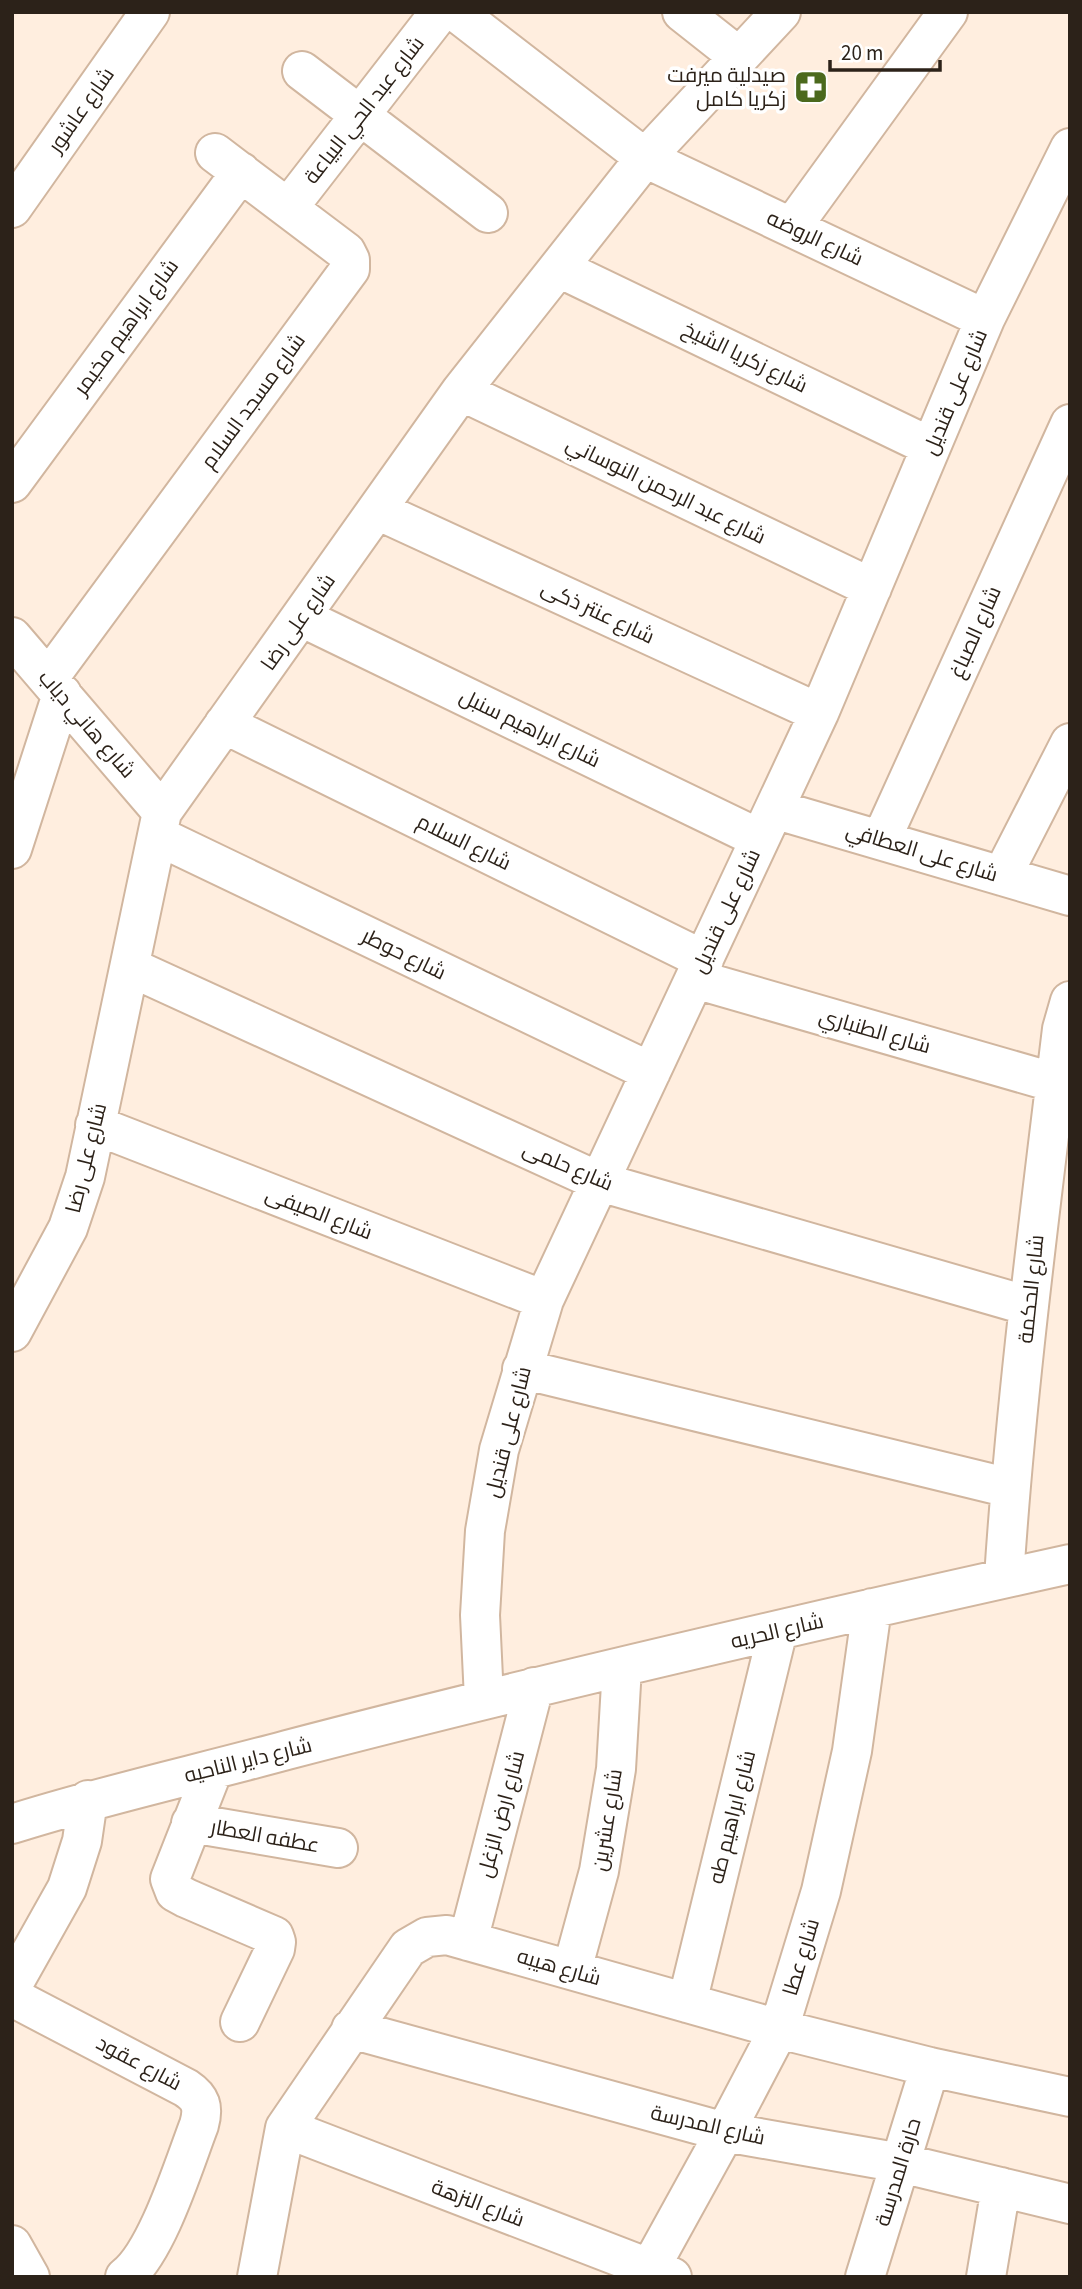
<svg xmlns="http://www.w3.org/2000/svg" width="1082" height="2289" viewBox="0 0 1082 2289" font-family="'Source Sans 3',Cairo,sans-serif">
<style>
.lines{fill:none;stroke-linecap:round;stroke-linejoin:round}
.minor-casing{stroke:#d1b69f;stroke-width:42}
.minor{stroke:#fff;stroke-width:38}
.labels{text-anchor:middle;stroke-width:7;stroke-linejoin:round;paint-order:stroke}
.poi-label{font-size:21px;fill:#2c2219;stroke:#fff;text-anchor:end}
.street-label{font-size:21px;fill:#2c2219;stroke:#fff}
</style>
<rect width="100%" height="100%" fill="#ffeedf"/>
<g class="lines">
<g class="minor-casing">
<path id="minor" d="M 456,12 L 645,158 L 985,319
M 682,12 L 739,57
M 302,71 L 488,213
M 12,208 L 150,12
M 288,208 L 440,12
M 792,227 L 948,12
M 559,268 L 931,447
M 461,391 L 872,588
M 12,483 L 241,172
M 377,510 L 819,713
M 301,617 L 760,839
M 12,637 L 162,812
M 48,679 L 350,269 L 350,260 L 346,252 L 215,153
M 224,724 L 704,960
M 774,809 L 1070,896
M 158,836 L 651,1072
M 881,840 L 1070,424
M 12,849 L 62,694
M 1002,876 L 1070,743
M 130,967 L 600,1182 L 1029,1306
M 695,979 L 1056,1083
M 95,1125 L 544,1300
M 12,1332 L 68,1228 L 85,1177 L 162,812 L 461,391 L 645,158 L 781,12
M 522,1369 L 1010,1488
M 1004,1578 C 1016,1394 1040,1212 1062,1029 L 1070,1001
M 484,1699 L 480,1615 L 485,1531 L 499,1450 L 544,1300 L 819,713 L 985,319 L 1070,148
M 213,1770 L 170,1879 L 175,1892 L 186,1898 L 274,1936 L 276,1942 L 275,1949 L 240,2022
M 191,1823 L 338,1848
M 12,1824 C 103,1795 195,1775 287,1750 C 547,1682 808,1622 1070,1564
M 468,1941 L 534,1687
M 572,1970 L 599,1871 L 616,1769 L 622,1667
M 12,1986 L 67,1888 L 82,1841 L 88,1800
M 12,1997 L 186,2088 C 201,2098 204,2107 199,2125 C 184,2164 157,2253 125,2277
M 687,2003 L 778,1630
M 351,2029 L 725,2132 L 901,2163 L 1070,2204
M 285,2128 L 672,2277
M 12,2245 L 30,2277
M 257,2277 L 285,2128 L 408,1948 L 427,1937 L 447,1935 L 779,2029 L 930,2067 L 1070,2097
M 645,2277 L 725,2132 L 779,2029 L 821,1891 L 852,1751 L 872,1608
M 865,2277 L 930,2067
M 986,2277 L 1001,2187"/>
</g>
<use href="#minor" class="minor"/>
</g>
<defs>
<g id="pharmacy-square" transform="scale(1.75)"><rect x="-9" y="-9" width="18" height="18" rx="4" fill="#4b691d" stroke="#fff"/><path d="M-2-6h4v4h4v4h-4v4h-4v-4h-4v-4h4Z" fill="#fff"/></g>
</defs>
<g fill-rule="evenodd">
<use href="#pharmacy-square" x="811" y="87"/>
</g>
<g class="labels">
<g class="poi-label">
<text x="786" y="82">صيدلية ميرفت<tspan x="786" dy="24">زكريا كامل</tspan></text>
</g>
<g class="street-label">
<text transform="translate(81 110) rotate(-55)" y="7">شارع عاشور</text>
<text transform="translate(364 110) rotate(-52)" y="7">شارع عبد الحي البياعة</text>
<text transform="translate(815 238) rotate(25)" y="7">شارع الروضه</text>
<text transform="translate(126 327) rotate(-54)" y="7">شارع ابراهيم مخيمر</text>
<text transform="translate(745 357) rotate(26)" y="7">شارع زكريا الشيخ</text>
<text transform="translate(955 392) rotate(-67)" y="7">شارع على قنديل</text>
<text transform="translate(253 401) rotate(-54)" y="7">شارع مسجد السلام</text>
<text transform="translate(666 490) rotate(26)" y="7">شارع عبد الرحمن النوساني</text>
<text transform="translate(598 612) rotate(25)" y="7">شارع عنتر ذكى</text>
<text transform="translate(298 622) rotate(-55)" y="7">شارع على رضا</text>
<text transform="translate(975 632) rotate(-66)" y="7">شارع الصباغ</text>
<text transform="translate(87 724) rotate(49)" y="7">شارع هاني دياب</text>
<text transform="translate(530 728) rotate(26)" y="7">شارع ابراهيم سنبل</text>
<text transform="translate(464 842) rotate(26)" y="7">شارع السلام</text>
<text transform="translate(922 852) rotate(17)" y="7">شارع على العطافي</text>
<text transform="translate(726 911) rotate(-65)" y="7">شارع على قنديل</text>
<text transform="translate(404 954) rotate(26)" y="7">شارع حوطر</text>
<text transform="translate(875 1031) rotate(16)" y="7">شارع الطنباري</text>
<text transform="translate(86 1158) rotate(-76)" y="7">شارع على رضا</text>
<text transform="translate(568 1166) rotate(23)" y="7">شارع حلمى</text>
<text transform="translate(319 1213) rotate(21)" y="7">شارع الصيفى</text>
<text transform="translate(1031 1289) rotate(-84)" y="7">شارع الحكمة</text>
<text transform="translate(508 1432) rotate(-76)" y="7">شارع على قنديل</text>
<text transform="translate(777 1631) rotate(-13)" y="7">شارع الحريه</text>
<text transform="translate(248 1760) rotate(-14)" y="7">شارع داير الناحيه</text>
<text transform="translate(501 1814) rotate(-75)" y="7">شارع ارض الزغل</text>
<text transform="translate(732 1817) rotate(-76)" y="7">شارع ابراهيم طه</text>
<text transform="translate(607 1820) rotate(-81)" y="7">شارع عشرين</text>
<text transform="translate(265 1836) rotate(10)" y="7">عطفه العطار</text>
<text transform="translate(801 1957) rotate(-73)" y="7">شارع عطا</text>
<text transform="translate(559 1967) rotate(16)" y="7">شارع هيبه</text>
<text transform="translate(139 2063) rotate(28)" y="7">شارع عقود</text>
<text transform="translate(708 2125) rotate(13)" y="7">شارع المدرسة</text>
<text transform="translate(898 2172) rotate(-73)" y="7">حارة المدرسة</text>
<text transform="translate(478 2203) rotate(21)" y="7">شارع النزهة</text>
</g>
</g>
<rect width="1082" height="2289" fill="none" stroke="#2c2219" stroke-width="28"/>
<path d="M830 60v10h110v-10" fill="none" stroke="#2c2219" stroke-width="3.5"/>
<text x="841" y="60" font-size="21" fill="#2c2219" stroke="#ffffff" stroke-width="5" paint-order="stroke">20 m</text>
</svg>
